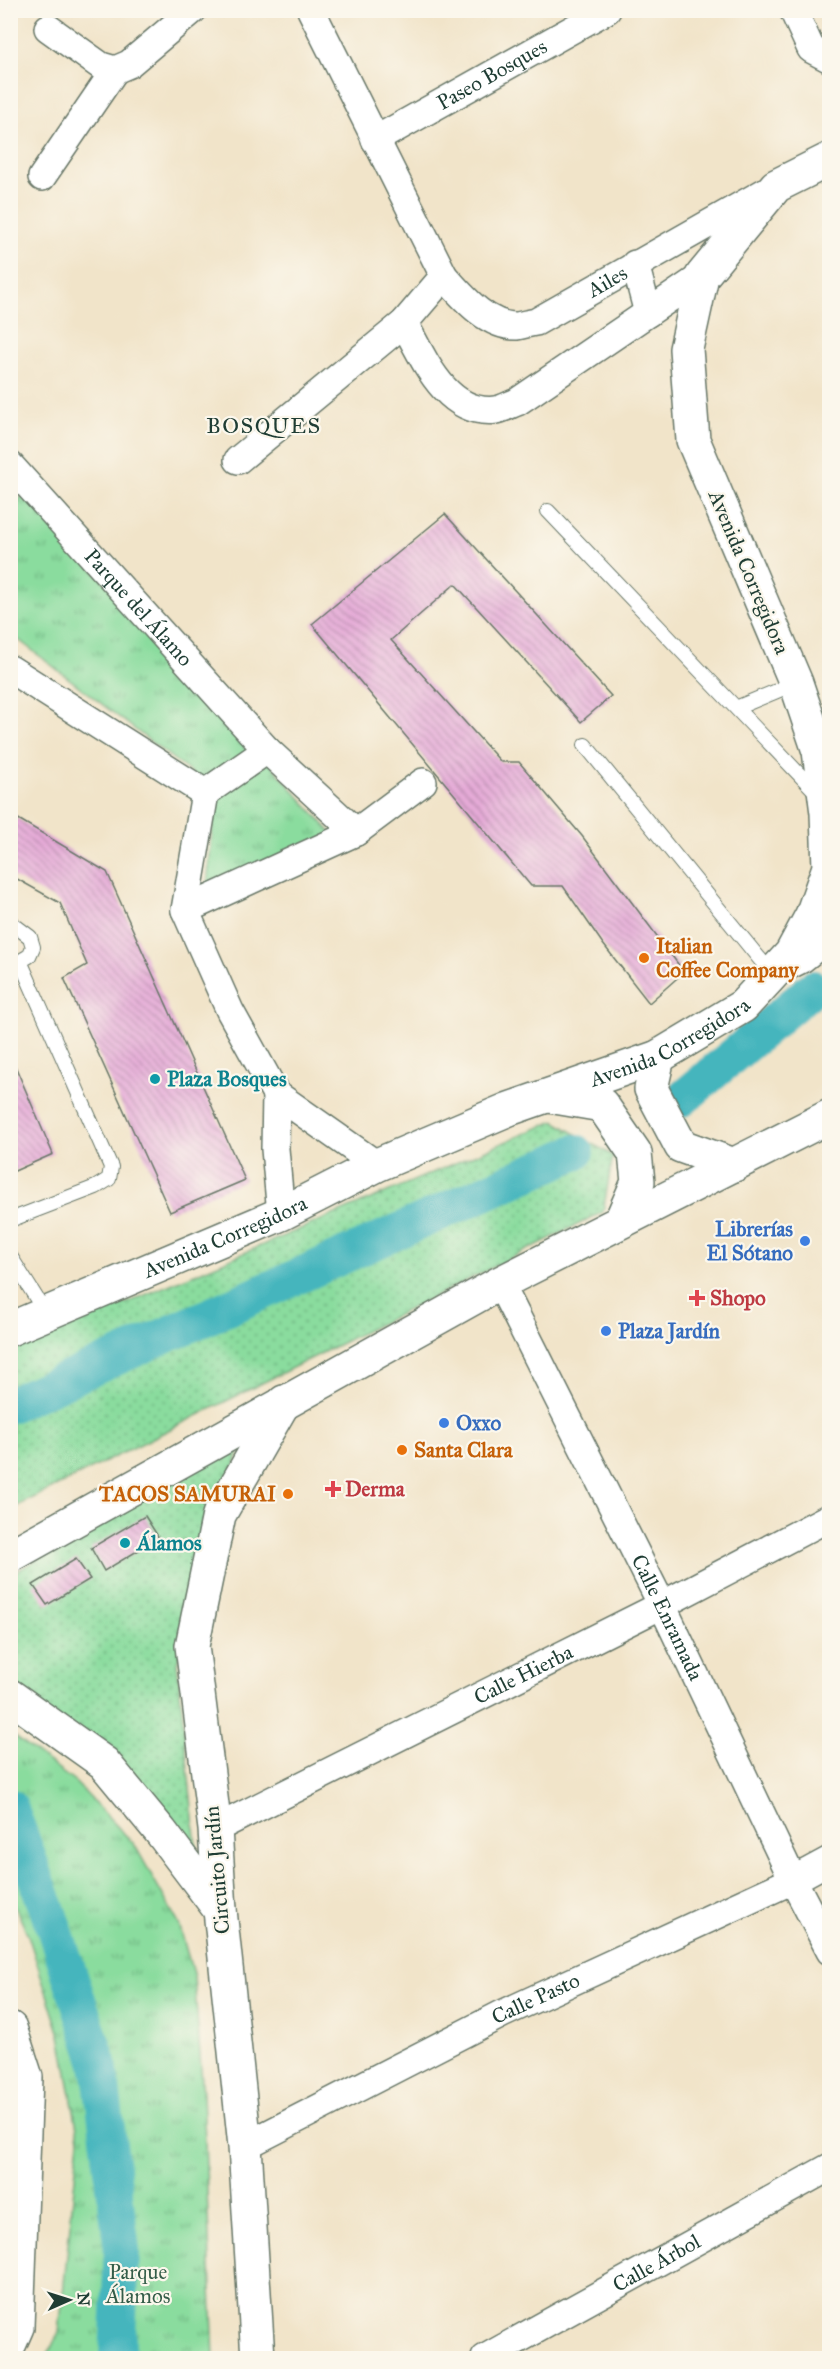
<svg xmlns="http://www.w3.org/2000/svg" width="840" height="2369" viewBox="0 0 840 2369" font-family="'IM FELL Great Primer',serif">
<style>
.park{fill:url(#park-tufts);stroke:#548c69;stroke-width:1.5}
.garden{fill:url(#garden-dots);stroke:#548c69;stroke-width:1.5}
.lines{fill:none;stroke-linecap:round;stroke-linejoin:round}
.canal{stroke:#45b5bd;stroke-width:36}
.building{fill:url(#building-back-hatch)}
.lane-casing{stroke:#687768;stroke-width:16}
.street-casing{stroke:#687768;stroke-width:30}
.secondary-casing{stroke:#687768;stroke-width:36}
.lane{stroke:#fff;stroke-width:14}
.street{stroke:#fff;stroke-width:27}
.secondary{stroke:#fff;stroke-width:33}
.food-dot{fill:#e8710a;stroke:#fbf7ec;stroke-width:2}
.culture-dot{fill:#0f9aa8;stroke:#fbf7ec;stroke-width:2}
.shop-dot{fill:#3f7fe0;stroke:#fbf7ec;stroke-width:2}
.health-dot{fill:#e0444e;stroke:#fbf7ec;stroke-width:2}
.labels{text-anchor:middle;stroke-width:4.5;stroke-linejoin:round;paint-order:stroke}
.street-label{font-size:21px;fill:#1f3d34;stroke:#fbf7ec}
.food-label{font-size:21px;font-weight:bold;fill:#c56008;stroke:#fbf7ec;text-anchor:start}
.culture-label{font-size:21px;font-weight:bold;fill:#0d838f;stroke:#fbf7ec;text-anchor:start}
.shop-label{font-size:21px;font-weight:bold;fill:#366cbe;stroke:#fbf7ec;text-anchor:start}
.health-label{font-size:21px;font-weight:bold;fill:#be3a42;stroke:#fbf7ec;text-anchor:start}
.park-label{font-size:21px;fill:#345d49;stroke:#fbf7ec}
.neighbourhood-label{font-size:22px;letter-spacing:1.5px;fill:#1f3d34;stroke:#fbf7ec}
</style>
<defs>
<pattern id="park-tufts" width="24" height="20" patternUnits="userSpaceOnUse" patternTransform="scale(1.5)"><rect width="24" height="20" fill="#8adc9e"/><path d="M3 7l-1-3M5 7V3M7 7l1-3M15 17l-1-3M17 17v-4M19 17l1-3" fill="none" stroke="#70b482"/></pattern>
<pattern id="garden-dots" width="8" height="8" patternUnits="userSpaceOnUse" patternTransform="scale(1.5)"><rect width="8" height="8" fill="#8adc9e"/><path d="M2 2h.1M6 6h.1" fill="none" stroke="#70b482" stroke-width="1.8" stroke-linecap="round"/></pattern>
<pattern id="building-back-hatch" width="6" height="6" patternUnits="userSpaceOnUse" patternTransform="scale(1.5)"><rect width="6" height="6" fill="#e5aad7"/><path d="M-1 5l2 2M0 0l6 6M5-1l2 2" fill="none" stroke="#b98caf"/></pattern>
</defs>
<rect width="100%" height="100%" fill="#fbf7ec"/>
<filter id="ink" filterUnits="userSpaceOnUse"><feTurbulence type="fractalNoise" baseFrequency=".0167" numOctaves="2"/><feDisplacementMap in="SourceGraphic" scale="12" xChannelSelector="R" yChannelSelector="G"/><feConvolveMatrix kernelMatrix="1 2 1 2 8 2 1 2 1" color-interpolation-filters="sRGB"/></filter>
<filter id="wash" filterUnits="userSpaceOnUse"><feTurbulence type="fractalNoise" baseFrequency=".008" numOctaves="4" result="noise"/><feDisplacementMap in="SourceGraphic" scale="24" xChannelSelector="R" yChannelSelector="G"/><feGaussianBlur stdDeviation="1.35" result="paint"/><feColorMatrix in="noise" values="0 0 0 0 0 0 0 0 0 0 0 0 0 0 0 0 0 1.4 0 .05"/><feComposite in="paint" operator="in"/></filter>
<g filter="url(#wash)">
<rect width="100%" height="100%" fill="#f1e4c9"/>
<path class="park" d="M 23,494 L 218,705 L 334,836 L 207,886 L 216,792 L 11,634 L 11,511 Z
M 10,1733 L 76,1783 L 134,1844 L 179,1924 L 194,1977 L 203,2094 L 214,2358 L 46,2358 L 59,2332 L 79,2139 L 60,2035 L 28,1935 L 11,1898 Z"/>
<path class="garden" d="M 554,1121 L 613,1156 L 603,1212 L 11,1509 L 11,1352 Z
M 242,1441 L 177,1663 L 197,1856 L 11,1687 L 10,1575 Z"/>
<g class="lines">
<path class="canal" d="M 682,1099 L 813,988
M 10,1405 L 576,1152
M 10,1807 L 53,1925 L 99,2063 L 122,2251 L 117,2358"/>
</g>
<g id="blocks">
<path class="building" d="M 445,514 L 611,696 L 581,722 L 455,584 L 391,640 L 501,762 L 519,762 L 582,836 L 684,972 L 649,1003 L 603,944 L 563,886 L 531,886 L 312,624 Z
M 10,814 L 107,872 L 245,1180 L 170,1212 L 64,978 L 87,965 L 60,903 L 10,875 Z
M 10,1054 L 53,1154 L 10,1173 Z
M 145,1516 L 159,1538 L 104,1571 L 91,1548 Z
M 76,1559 L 90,1579 L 47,1605 L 33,1585 Z"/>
</g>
</g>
<g filter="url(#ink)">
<use href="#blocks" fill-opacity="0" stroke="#687768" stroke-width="1.5"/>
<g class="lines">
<g class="lane-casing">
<path id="lane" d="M 548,511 L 818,794
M 736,708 L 796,683
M 585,745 L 772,974
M 10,922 L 30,937 L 33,947 L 29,956 L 10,967
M 10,1220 L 96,1187 L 109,1179 L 111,1167 L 21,963
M 10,1256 L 47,1315"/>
</g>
<g class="street-casing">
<g id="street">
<path id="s1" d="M 311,10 L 444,276 C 462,296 487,327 517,326 C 523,325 529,323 536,322 L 770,189"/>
<path d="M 793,10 L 811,49 L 830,59"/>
<path d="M 48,28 L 101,66 L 115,70 L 129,64 L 193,10"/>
<path id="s2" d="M 375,140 L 607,10"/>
<path d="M 42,177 L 115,70"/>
<path d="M 635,264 L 648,313"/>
<path d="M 404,323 C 423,357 446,416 496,410 C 503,409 511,404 517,402 L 702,276"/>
<path d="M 238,460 L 404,323 L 444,276"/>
<path id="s3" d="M 10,465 L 267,750 L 356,832"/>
<path d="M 10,669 L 205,793"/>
<path d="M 267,750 L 205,793 L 185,910 L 230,1011 L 276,1094 L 377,1165"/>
<path d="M 185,910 L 356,832 L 423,782"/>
<path d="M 778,971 L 802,959 L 830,937"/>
<path d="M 276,1094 L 275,1149 L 281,1214"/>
<path id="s4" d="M 500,1283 L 662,1605 L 793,1880 L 830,1951"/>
<path id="s5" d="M 215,1829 L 662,1605 L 830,1517"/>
<path id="s6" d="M 245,2146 L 502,2014 L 793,1880 L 830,1860"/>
<path id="s7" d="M 485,2358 L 830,2167"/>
</g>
</g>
<g class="secondary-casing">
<g id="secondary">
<path d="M 658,1057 L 651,1089 L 681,1146 L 734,1165"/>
<path d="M 549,1096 L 602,1105 L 635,1153 L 638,1182 L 621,1221"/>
<path id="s8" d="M 10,1329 L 281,1214 L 377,1165 L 509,1109 L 658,1057 L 743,1006 L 791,954 L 812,915 L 829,867 L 827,813 L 819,751 L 796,683 L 693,440 L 686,349 L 702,276 L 776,186 L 830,159"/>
<path d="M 10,1556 L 500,1283 L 830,1116"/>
<path d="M 10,1696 L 104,1763 L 161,1832 L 220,1910"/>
<path d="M 10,2028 L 26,2077 L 17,2327 L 10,2343"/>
<path d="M 258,2358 L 245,2146 L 220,1910 L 215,1829 L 192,1646 L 219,1515 L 284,1402"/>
</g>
</g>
<use href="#lane" class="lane"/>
<use href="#street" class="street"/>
<use href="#secondary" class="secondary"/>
</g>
</g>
<g class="food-dot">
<circle cx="644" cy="958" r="6"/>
<circle cx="402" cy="1450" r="6"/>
<circle cx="288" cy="1494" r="6"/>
</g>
<g class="culture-dot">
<circle cx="155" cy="1079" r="6"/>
<circle cx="125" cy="1543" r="6"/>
</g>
<g class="shop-dot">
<circle cx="805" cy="1241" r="6"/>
<circle cx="606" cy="1331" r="6"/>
<circle cx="444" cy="1423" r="6"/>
</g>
<g class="health-dot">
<path d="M694 1289h6v6h6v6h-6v6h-6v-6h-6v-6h6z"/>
<path d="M330 1480h6v6h6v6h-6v6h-6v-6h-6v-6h6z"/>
</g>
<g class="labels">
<g class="street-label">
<text dy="7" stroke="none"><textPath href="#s2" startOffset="134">Paseo Bosques</textPath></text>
<text dy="7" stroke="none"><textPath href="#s1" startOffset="490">Ailes</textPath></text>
<text transform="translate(749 572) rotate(67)" y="7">Avenida Corregidora</text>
<text dy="7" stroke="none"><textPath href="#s3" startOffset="192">Parque del Álamo</textPath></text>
<text dy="7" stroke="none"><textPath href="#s8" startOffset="720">Avenida Corregidora</textPath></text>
<text dy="7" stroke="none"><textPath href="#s8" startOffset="234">Avenida Corregidora</textPath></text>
<text dy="7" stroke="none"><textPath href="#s4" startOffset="374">Calle Enramada</textPath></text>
<text dy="7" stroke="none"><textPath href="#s5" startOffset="345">Calle Hierba</textPath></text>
<text transform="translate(217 1870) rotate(-95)" y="7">Circuito Jardín</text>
<text dy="7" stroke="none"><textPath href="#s6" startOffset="326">Calle Pasto</textPath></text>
<text dy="7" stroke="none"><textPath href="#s7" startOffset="196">Calle Árbol</textPath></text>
</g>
<g class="food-label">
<text x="656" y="953">Italian<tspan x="656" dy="24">Coffee Company</tspan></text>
<text x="414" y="1457">Santa Clara</text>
<text x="276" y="1501" text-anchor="end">TACOS SAMURAI</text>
</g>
<g class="culture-label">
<text x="167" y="1086">Plaza Bosques</text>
<text x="137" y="1550">Álamos</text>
</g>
<g class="shop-label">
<text x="793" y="1236" text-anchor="end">Librerías<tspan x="793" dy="24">El Sótano</tspan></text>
<text x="618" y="1338">Plaza Jardín</text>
<text x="456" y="1430">Oxxo</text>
</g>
<g class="health-label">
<text x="710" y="1305">Shopo</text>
<text x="345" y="1496">Derma</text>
</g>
<g class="park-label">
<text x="138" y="2279">Parque<tspan x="138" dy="24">Álamos</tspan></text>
</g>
<g class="neighbourhood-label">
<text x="264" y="433">BOSQUES</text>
</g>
</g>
<rect width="840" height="2369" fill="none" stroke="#fbf7ec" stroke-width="36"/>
<g transform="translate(69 2300) rotate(87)" stroke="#fbf7ec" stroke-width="4.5" paint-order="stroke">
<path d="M0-4.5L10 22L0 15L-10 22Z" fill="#1f3d34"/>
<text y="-9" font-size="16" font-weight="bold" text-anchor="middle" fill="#1f3d34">N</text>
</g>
</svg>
